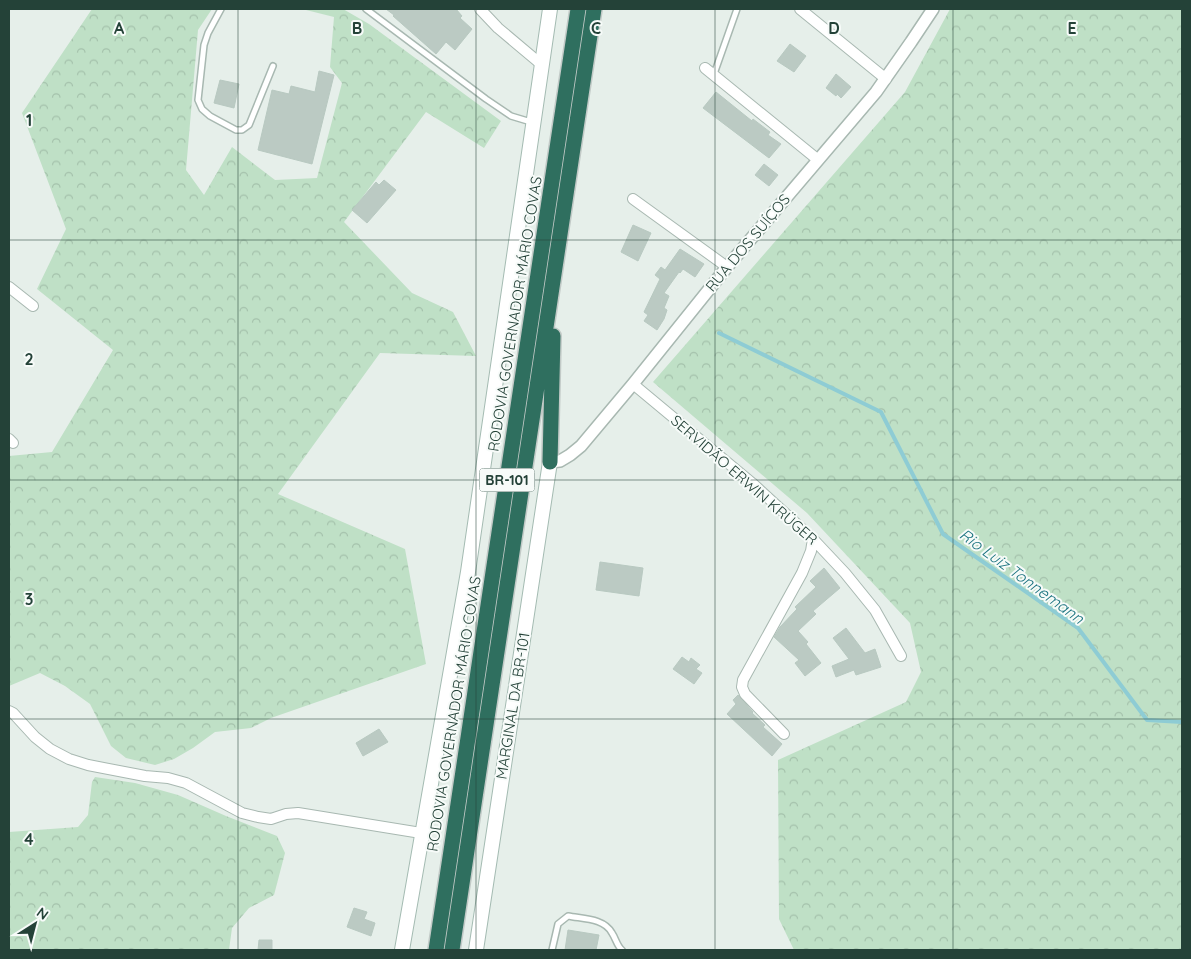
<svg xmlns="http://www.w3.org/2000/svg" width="1191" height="959" viewBox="0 0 1191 959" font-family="Quicksand,sans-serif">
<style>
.forest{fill:url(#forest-crowns)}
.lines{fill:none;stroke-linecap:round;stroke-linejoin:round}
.stream{stroke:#8eccd4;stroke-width:4}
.building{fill:#bbcac3;stroke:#b8c9c1}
.service-casing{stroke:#a8b8b1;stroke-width:8}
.minor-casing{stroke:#a8b8b1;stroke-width:12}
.tertiary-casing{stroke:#a8b8b1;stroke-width:14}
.secondary-casing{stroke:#a4bbb2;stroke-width:16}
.motorway-casing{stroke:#c2cac7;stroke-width:18}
.service{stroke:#fff;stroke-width:5}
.minor{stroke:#fff;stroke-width:10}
.tertiary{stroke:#fff;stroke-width:11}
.secondary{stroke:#fff;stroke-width:14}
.motorway{stroke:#2f6f5f;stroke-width:15}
.grid{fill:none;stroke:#244238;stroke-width:1;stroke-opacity:0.55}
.labels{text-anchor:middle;stroke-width:4;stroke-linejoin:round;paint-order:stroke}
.shield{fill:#f7fbf9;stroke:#637a72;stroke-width:1}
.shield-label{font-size:14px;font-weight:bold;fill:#244238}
.street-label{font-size:15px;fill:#244238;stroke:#f7fbf9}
.water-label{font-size:16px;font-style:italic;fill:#1c7480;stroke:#f7fbf9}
.grid-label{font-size:16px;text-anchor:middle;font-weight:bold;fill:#244238;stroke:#f7fbf9;stroke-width:4;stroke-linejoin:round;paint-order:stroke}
</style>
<defs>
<pattern id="forest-crowns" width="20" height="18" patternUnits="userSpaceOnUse" patternTransform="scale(1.25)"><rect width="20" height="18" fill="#bfe0c6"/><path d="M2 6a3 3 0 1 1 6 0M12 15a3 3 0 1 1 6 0" fill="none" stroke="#a4c1ab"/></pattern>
</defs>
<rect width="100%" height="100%" fill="#e6efea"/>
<path class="forest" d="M 92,9 L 212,9 L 198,30 L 186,170 L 204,195 L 232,147 L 275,180 L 317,178 L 342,83 L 330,67 L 334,17 L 302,9 L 343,9 L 369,24 L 501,121 L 484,148 L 426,112 L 344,222 L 412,293 L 453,312 L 476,356 L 380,353 L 278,494 L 405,549 L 426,664 L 271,718 L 251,728 L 215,732 L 193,748 L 174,759 L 155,765 L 126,758 L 111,746 L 90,704 L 65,686 L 40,673 L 9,686 L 9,456 L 52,452 L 113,350 L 37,289 L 66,229 L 22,113 Z
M 950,9 L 1182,9 L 1182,950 L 794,950 L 779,919 L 778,760 L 906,702 L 921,672 L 910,623 L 807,513 L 653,382 L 905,92 Z
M 95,777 L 135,783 L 178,795 L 226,816 L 277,836 L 285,853 L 274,895 L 249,908 L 232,928 L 229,950 L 9,950 L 9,832 L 78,827 L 88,815 L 92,782 Z"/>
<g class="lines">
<path class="stream" d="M 719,333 L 881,412 L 943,534 L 1078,628 L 1147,720 L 1182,722"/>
</g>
<path class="building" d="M 386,9 L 456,9 L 462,16 L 460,18 L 472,29 L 455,50 L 446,42 L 436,54 L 393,16 L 394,15 Z
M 790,44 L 806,56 L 794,72 L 777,61 Z
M 319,71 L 334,75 L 312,164 L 258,150 L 272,90 L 289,94 L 291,86 L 315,92 Z
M 836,74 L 851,87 L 841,98 L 837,94 L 836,96 L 826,88 Z
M 220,80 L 239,84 L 234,108 L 214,103 Z
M 716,92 L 752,121 L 753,119 L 770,132 L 768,135 L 781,144 L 769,158 L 703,108 Z
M 764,164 L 778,175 L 769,186 L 755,175 Z
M 384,180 L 396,190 L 367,223 L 352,210 L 376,182 L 379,185 Z
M 633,225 L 651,233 L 638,261 L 621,252 Z
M 680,249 L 704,264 L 695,277 L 683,269 L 680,273 L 679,272 L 664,293 L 669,296 L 664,308 L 667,310 L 664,319 L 657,330 L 644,321 L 648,315 L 644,312 L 660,279 L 655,275 L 661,267 L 665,270 Z
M 600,562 L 643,568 L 639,596 L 596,590 Z
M 824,568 L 840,588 L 813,611 L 816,614 L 798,631 L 808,642 L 806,644 L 821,663 L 805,676 L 795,663 L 799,660 L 774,637 L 780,627 L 797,609 L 795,607 L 816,587 L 810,581 Z
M 846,628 L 865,653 L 875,649 L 881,667 L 856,675 L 854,670 L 836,677 L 832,666 L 849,659 L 833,638 Z
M 682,657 L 689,662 L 691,658 L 700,665 L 696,669 L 702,673 L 694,684 L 673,669 Z
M 738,695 L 753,712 L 752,713 L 765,725 L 763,727 L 782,744 L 772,756 L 727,714 L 736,704 L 733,700 Z
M 379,729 L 388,742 L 363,756 L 356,743 Z
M 354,908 L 367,912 L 364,919 L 375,923 L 371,936 L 347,927 Z
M 568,930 L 599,935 L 596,950 L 565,950 Z
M 259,940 L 272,940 L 272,950 L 258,950 Z"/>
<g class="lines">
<g class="service-casing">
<path id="service" d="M 221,9 L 208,33 L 204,45 L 198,100 L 202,109 L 210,116 L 236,130 L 242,130 L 249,125 L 273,66
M 366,9 L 486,99 L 511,116 L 531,122
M 714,74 L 737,9
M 552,950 L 558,924 L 568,916 C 583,919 604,918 612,933 C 616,939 617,946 622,950"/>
</g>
<g class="minor-casing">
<path id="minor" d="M 480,9 L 498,28 L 542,65
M 800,9 L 886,79
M 705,68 L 817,159
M 633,199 L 727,267
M 9,287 L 33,306
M 633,384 L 752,483 L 813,539 L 845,573 L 875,610 L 901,656
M 9,439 L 13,443
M 9,711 L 13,713 L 35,737 L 50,749 L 69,759 L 88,765 L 145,776 L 168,778 L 186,783 L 242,813 L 258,817 L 271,819 L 286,814 L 298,813 L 421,833
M 784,734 L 745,694 L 742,687 L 743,680 L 802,573 L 811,551 L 813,539"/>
</g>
<g class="tertiary-casing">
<path id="tertiary" d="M 550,462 L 560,461 L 570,455 L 581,446 L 633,384 L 727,267 L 876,92 L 911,42 L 933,9"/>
</g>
<g class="secondary-casing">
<path id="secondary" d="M 402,950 L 468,572 L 550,9
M 476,950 L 550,462"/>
</g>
<g class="motorway-casing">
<path id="motorway" d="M 550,462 L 553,336
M 436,950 L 578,9
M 452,950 L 594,9"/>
</g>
<use href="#service" class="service"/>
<use href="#minor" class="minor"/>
<use href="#tertiary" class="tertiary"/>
<use href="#secondary" class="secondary"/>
<use href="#motorway" class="motorway"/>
</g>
<path class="grid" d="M 238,9 L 238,950M 476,9 L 476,950M 715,9 L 715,950M 953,9 L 953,950M 9,240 L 1182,240M 9,480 L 1182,480M 9,719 L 1182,719"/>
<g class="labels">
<rect class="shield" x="479.5" y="468.5" width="55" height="23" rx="4"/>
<g class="shield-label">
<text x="507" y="485">BR-101</text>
</g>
<g class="street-label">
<text transform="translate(748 243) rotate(-50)" y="5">RUA DOS SUÍÇOS</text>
<text transform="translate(515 314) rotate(-81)" y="5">RODOVIA GOVERNADOR MÁRIO COVAS</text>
<text transform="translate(744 480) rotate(41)" y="5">SERVIDÃO ERWIN KRÜGER</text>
<text transform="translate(513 706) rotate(-81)" y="5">MARGINAL DA BR-101</text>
<text transform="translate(454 714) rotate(-81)" y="5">RODOVIA GOVERNADOR MÁRIO COVAS</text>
</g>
<g class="water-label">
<text transform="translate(1022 576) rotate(36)" y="6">Rio Luiz Tonnemann</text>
</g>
</g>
<g class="grid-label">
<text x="119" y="34">A</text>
<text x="357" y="34">B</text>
<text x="596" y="34">C</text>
<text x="834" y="34">D</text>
<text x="1072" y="34">E</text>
<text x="29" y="126">1</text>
<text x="29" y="365">2</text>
<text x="29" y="605">3</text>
<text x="29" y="845">4</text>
</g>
<rect width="1191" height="959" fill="none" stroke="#244238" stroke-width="20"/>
<g transform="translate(35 924) rotate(36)" stroke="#f7fbf9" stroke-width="4" paint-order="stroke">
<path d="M0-4L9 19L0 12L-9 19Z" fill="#244238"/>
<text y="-8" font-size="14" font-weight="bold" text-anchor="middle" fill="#244238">N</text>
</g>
</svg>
